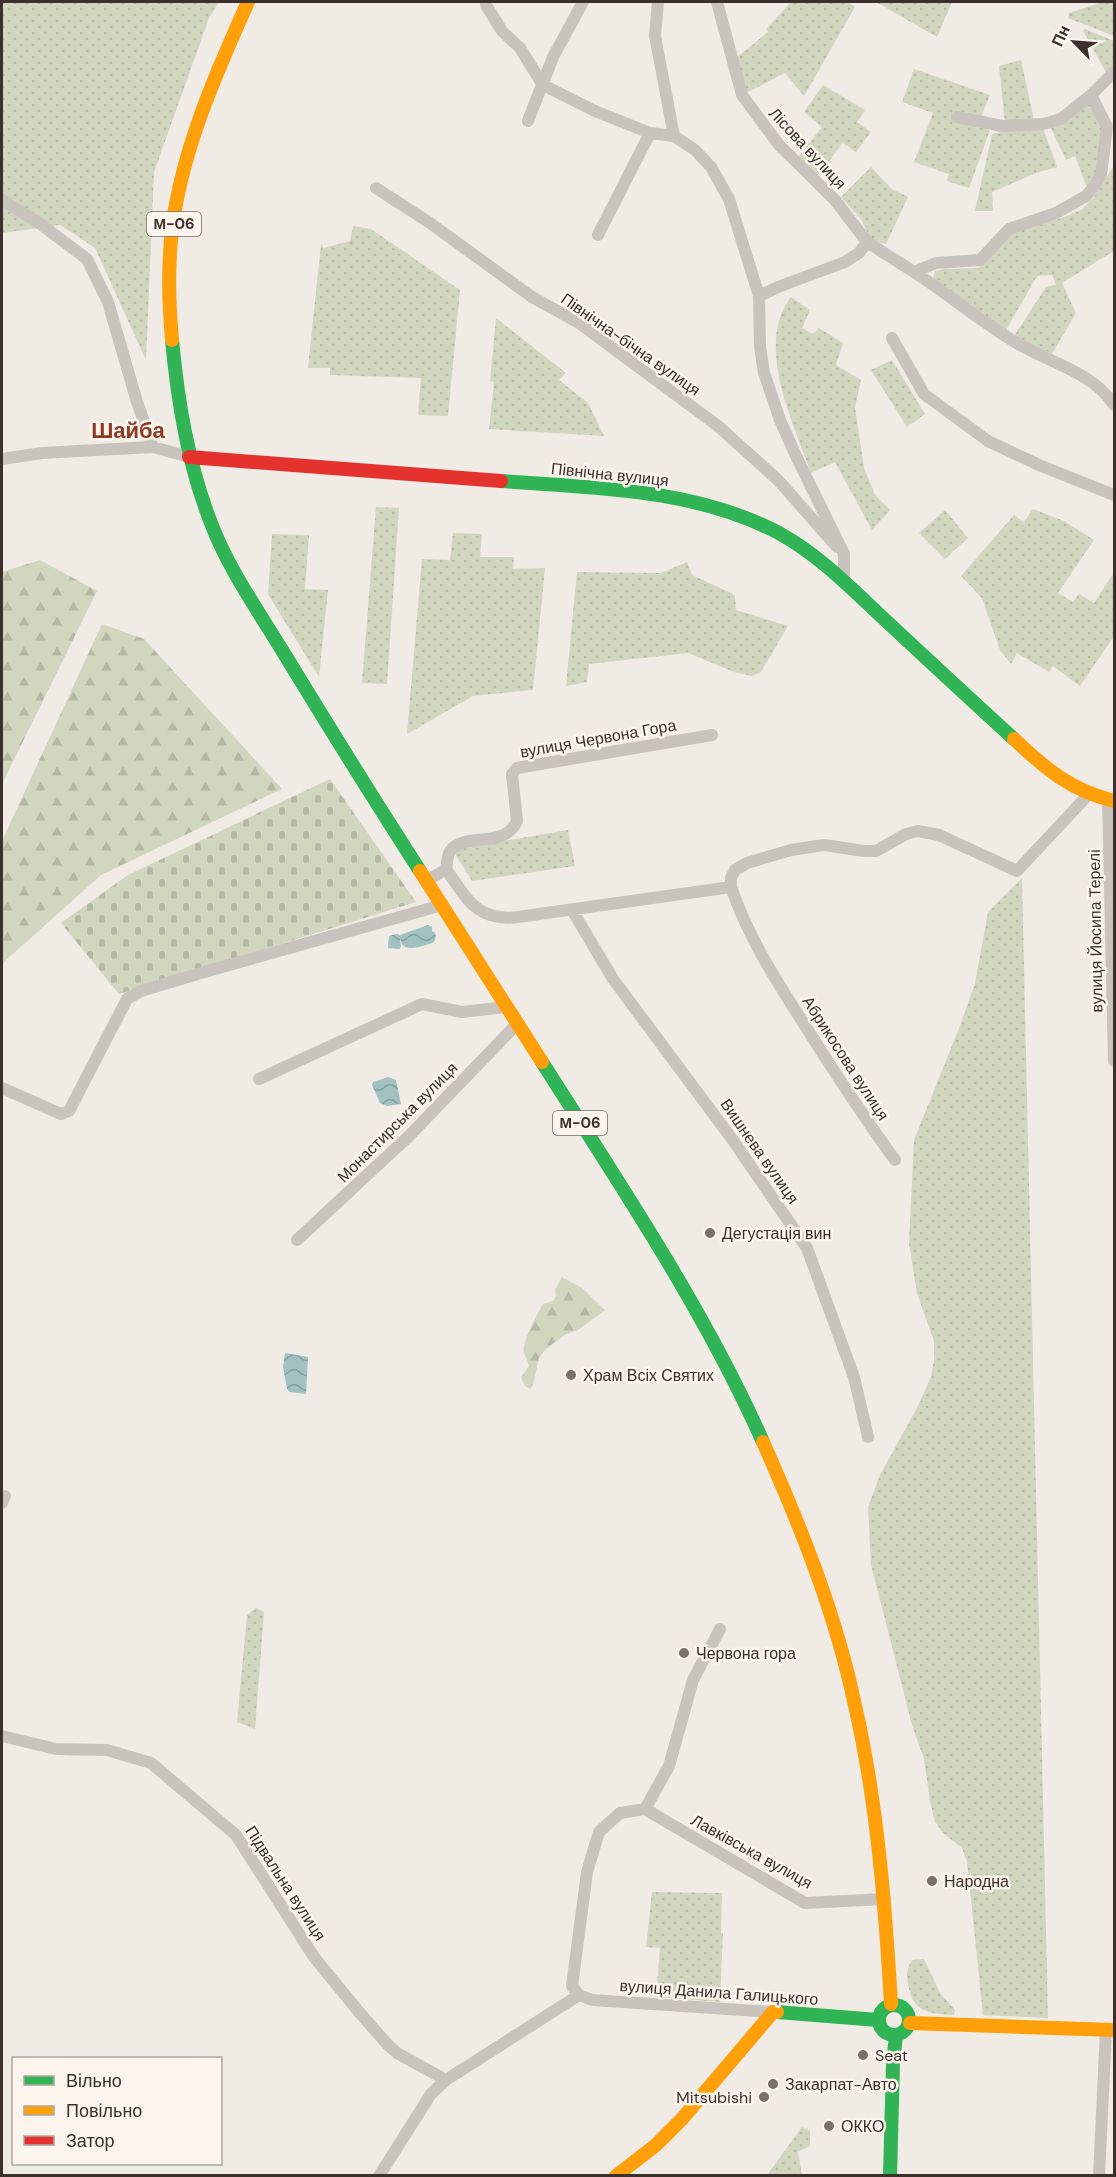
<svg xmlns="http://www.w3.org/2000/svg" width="1116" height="2177" viewBox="0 0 1116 2177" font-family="'DM Sans',sans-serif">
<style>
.grass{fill:url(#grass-dots)}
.forest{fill:url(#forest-firs)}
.cemetery{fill:url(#cemetery-stones)}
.water{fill:url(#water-waves)}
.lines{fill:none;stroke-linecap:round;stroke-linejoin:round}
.street{stroke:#c9c3be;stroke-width:12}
.fast{stroke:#30b455;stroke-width:14}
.slow{stroke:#ff9f0a;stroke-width:14}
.jam{stroke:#e5322d;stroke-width:14}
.poi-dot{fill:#7a716c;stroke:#fbf5ee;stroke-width:2}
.labels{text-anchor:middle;stroke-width:5;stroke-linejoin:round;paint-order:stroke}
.shield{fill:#fbf5ee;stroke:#756b66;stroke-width:1.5}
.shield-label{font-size:15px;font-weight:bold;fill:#3b302b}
.street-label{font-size:16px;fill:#3b302b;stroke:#fbf5ee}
.poi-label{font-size:16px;fill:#3b302b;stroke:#fbf5ee;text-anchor:start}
.district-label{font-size:22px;font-weight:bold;fill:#8c3b22;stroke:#fbf5ee}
</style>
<defs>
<pattern id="grass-dots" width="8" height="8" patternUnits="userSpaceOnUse" patternTransform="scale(1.5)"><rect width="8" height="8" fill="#d1d6bf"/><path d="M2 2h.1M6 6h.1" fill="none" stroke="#b4b8a4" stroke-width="1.8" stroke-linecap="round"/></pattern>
<pattern id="forest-firs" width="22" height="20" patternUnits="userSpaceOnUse" patternTransform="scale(1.5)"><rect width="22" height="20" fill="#d1d6bf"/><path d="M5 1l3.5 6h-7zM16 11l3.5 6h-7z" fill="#b4b8a4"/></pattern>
<pattern id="cemetery-stones" width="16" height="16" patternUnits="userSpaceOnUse" patternTransform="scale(1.5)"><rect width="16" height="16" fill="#d1d6bf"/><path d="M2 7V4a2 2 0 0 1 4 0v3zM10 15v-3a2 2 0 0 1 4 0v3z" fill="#b4b8a4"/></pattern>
<pattern id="water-waves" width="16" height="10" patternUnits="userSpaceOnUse" patternTransform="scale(1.5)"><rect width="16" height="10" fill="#a1c2c1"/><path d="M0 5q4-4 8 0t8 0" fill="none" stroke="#849e9d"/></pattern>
</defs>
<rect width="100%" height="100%" fill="#f0ebe5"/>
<path class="grass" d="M 2,2 L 219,2 L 209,18 L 154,172 L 146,360 L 95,248 L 60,225 L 2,233 Z
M 791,2 L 847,2 L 855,7 L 804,96 L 785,73 L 746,93 L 736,58 L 768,32 L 767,28 Z
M 876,2 L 952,2 L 937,37 Z
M 1102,2 L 1114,2 L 1114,36 L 1068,18 L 1069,13 Z
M 1085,29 L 1114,41 L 1114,70 L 1108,76 L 1083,31 Z
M 1021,60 L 1034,120 L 1005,123 L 999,66 Z
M 914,69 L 990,95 L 980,119 L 952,119 L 990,130 L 969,188 L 947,181 L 949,174 L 914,162 L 933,113 L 902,102 Z
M 823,85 L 865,110 L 857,122 L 871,132 L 856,152 L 843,143 L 818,175 L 799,156 L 822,127 L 804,112 Z
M 1091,98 L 1104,127 L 1099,171 L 1087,188 L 1075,156 L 1066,160 L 1050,126 Z
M 1043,128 L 1057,167 L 1036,173 L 992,192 L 993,211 L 975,211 L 992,134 L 1011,130 Z
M 1114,165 L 1114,251 L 1062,283 L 1076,313 L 1052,354 L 1014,336 L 1046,287 L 1056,285 L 1052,275 L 1037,276 L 1005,332 L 933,278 L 935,271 L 943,269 L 979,268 L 1006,233 L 1062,218 L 1083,209 L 1096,194 Z
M 871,167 L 892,189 L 908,197 L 886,244 L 871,240 L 861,219 L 841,197 Z
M 353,226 L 371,229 L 460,290 L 448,416 L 418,415 L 421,378 L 330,375 L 330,368 L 308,368 L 321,244 L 324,248 L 350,241 Z
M 791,297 L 810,310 L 802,328 L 813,334 L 819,328 L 843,343 L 836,365 L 861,380 L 855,407 L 864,468 L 875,495 L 890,510 L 872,530 L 835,462 L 811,473 C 794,425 754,344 791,297 Z
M 496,318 L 566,373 L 559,380 L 588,403 L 604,436 L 489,429 L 494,382 L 490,381 Z
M 892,360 L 925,414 L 907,427 L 871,370 Z
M 376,507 L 399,508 L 387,684 L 362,683 Z
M 1033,509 L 1064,521 L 1094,540 L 1058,593 L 1073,602 L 1079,594 L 1094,603 L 1114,572 L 1114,636 L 1080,686 L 1053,666 L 1049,672 L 1017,653 L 1011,664 L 1000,650 L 982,598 L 961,576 L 1014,515 L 1024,522 Z
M 945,510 L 968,538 L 945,559 L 919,533 Z
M 453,533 L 482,534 L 480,557 L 514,557 L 513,569 L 545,568 L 533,690 L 473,696 L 407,734 L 422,559 L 450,560 Z
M 272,534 L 309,535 L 305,589 L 328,590 L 319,677 L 268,594 Z
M 687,562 L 692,575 L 735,595 L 736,610 L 788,626 L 761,672 L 752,676 L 734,672 L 688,653 L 589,664 L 587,682 L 566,686 L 577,572 L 661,573 Z
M 568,830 L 575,866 L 472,881 L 455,854 L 457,849 Z
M 1022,878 L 1048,2018 L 983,2015 L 967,1862 L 962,1848 L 943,1833 L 935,1822 L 930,1801 L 924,1759 L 912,1725 L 871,1565 L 868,1507 L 880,1475 L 918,1406 L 931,1377 L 934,1360 L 934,1341 L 917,1293 L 909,1243 L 914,1140 L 960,1026 L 975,983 L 988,912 Z
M 256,1608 L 264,1612 L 255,1729 L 237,1722 L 247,1615 Z
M 652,1892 L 722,1893 L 721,1933 L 723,1933 L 720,2002 L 656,1997 L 660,1948 L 646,1947 Z
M 924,1959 L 940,1993 L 955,2010 L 954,2015 C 928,2014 912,2012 908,1983 C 906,1973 907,1969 912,1960 Z
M 802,2127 L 810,2131 L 810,2146 L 798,2152 L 802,2175 L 767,2175 Z"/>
<path class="forest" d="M 40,560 L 97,591 L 2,784 L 2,572 Z
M 102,624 L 144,639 L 282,789 L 101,875 L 5,961 L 2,967 L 2,841 Z
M 562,1277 L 582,1288 L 605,1310 L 578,1330 L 566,1334 L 547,1348 L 539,1358 L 533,1385 L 530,1389 L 525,1386 L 521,1377 L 529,1366 C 528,1361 526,1358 524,1353 C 521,1343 538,1313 543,1304 L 553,1301 L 556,1296 L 555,1290 Z"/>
<path class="cemetery" d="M 330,779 L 416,902 L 119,994 L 61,923 L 128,875 Z"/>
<path class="water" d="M 428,925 L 432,927 L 432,931 L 435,933 L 436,936 L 434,942 C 428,945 410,951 404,946 C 401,944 401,940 400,938 L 401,947 L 399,949 L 388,948 L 389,936 L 397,934 L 400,935 Z
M 388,1077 L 396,1080 L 401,1104 L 387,1106 L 380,1103 L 372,1085 L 373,1082 Z
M 285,1353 L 308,1357 L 306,1394 L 290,1392 L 287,1389 L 283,1367 Z"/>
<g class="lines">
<path class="street" d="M 486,2 L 486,5 L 502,31 L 520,48 L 543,85 L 595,111 L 650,133 L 674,136
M 658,2 L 655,36 L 674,136 L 695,150 L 711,167 L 729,199 L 759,296 L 760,347 L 764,373 L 780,420 L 797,458 L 844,554 L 844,582
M 717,2 L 742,95 L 779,145 L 835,200 L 867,242
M 1091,95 L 1107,127 L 1101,174 L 1096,184 L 1086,196 L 1056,213 L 1009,229 L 980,260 L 936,263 L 914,272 C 948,294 980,321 1015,342 C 1049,363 1092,371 1114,405
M 957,117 L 1002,126 L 1043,124 L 1061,119 L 1091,95 L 1114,72
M 528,121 L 553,57 L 583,2
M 376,188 L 430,223 L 532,297 L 579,323 L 718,426 L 778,480 L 837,547
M 2,200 L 39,223 L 87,259 L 108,302 L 137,402 L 153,447
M 598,235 L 650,133
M 759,296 L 778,287 L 845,262 L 859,253 L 867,242 L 914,272
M 892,338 L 924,394 L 988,441 L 1039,465 L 1114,495
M 2,459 L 42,453 L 153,447 L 189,457
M 1108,799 L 1114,1061
M 446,869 C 467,899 477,922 518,917 L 731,887 C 748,937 776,980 804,1024 C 833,1070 863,1116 895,1160
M 427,881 L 446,869 C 447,863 447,856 450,851 C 465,831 504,850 517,821 L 512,774 L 517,768 L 712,735
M 731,887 L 731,878 L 735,870 L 747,863 L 791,850 L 824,845 L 864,851 L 876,851 L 906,834 L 918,831 L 939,835 L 1017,871 L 1089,794
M 572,910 L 613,979 L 732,1139 L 807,1248 L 854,1377 L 868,1437
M 259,1079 L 422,1004 L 462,1012 L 506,1007
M 2,1088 L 61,1114 L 69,1111 L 127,999 L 141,991 L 201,973 L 442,905
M 297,1240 L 409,1136 L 517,1024
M 2,1503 L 5,1496
M 2,1736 L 56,1749 L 107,1750 L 151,1763 L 236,1835 L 314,1957 L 359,2012 L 388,2045 L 397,2053 L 446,2080
M 645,1809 L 805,1903 L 885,1899
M 579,1995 L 592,2000 L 773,2012
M 379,2176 L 431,2094 L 446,2080 L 579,1995 L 572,1986 L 587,1872 L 599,1832 L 620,1813 L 645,1809 L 669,1766 L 693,1680 L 720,1629
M 1099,2176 L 1106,2030"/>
<path class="fast" d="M 172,340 C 178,403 188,464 211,523 C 228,568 257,609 282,650 C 327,724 373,798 420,871
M 501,481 C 594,488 692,488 777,532 C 818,554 850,587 883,618 C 927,659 970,699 1014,739
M 542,1062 C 620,1185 704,1309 763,1442
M879 2020a15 15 0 1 1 30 0a15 15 0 1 1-30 0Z
M 777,2012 L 878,2020
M 890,2176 L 893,2064 L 896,2035"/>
<path class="slow" d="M 172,340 C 169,307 168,273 171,240 C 178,159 215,75 248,2
M 1014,739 C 1046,769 1070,790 1114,801
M 420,871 L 542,1062
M 763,1442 C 800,1525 835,1612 854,1701 C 877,1800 885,1902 891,2004
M 910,2023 L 1114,2030
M 616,2176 L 656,2145 L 682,2119 L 773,2012 L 777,2012"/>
<path class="jam" d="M 189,457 L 501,481"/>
</g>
<g class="poi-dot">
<circle cx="710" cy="1233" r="6"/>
<circle cx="571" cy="1375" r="6"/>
<circle cx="684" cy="1653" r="6"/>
<circle cx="932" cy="1881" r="6"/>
<circle cx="863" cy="2055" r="6"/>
<circle cx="773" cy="2084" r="6"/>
<circle cx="764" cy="2097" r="6"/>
<circle cx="829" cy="2126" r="6"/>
</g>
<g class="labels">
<g class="shield">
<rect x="147" y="212" width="54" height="24" rx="4.5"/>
<rect x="553" y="1111" width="54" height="24" rx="4.5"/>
</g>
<g class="shield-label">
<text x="174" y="229">М-06</text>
<text x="580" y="1128">М-06</text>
</g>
<g class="street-label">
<text transform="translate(808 148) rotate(47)" y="6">Лісова вулиця</text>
<text transform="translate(631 344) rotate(35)" y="6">Північна-бічна вулиця</text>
<text transform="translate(610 474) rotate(6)" y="6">Північна вулиця</text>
<text transform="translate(598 738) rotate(-10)" y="6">вулиця Червона Гора</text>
<text transform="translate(1095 931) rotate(-91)" y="6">вулиця Йосипа Терелі</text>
<text transform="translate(846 1058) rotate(57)" y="6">Абрикосова вулиця</text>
<text transform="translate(397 1122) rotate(-45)" y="6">Монастирська вулиця</text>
<text transform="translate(760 1151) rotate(55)" y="6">Вишнева вулиця</text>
<text transform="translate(752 1851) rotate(29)" y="6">Лавківська вулиця</text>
<text transform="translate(286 1883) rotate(57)" y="6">Підвальна вулиця</text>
<text transform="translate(719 1992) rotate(4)" y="6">вулиця Данила Галицького</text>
</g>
<g class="poi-label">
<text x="722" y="1239">Дегустація вин</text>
<text x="583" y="1381">Храм Всіх Святих</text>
<text x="696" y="1659">Червона гора</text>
<text x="944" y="1887">Народна</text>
<text x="875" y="2061">Seat</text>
<text x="785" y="2090">Закарпат-Авто</text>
<text x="752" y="2103" text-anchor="end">Mitsubishi</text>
<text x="841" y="2132">ОККО</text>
</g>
<g class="district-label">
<text x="128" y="438">Шайба</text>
</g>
</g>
<rect width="1116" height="2177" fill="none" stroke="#3b302b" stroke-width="6"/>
<rect x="12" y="2057" width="210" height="108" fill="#fbf5ee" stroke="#aea6a0" stroke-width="1.5"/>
<rect x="24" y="2076" width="30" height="9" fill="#30b455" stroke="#aea6a0" stroke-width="1.5"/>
<text x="66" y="2087" font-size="18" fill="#3b302b">Вільно</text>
<rect x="24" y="2106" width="30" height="9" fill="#ff9f0a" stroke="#aea6a0" stroke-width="1.5"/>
<text x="66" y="2117" font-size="18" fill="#3b302b">Повільно</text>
<rect x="24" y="2136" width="30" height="9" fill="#e5322d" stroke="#aea6a0" stroke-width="1.5"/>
<text x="66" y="2147" font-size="18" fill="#3b302b">Затор</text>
<g transform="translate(1074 42) rotate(295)" stroke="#fbf5ee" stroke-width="4.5" paint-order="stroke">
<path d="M0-4.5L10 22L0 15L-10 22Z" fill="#3b302b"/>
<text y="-9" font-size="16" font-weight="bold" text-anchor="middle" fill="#3b302b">Пн</text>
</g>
</svg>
